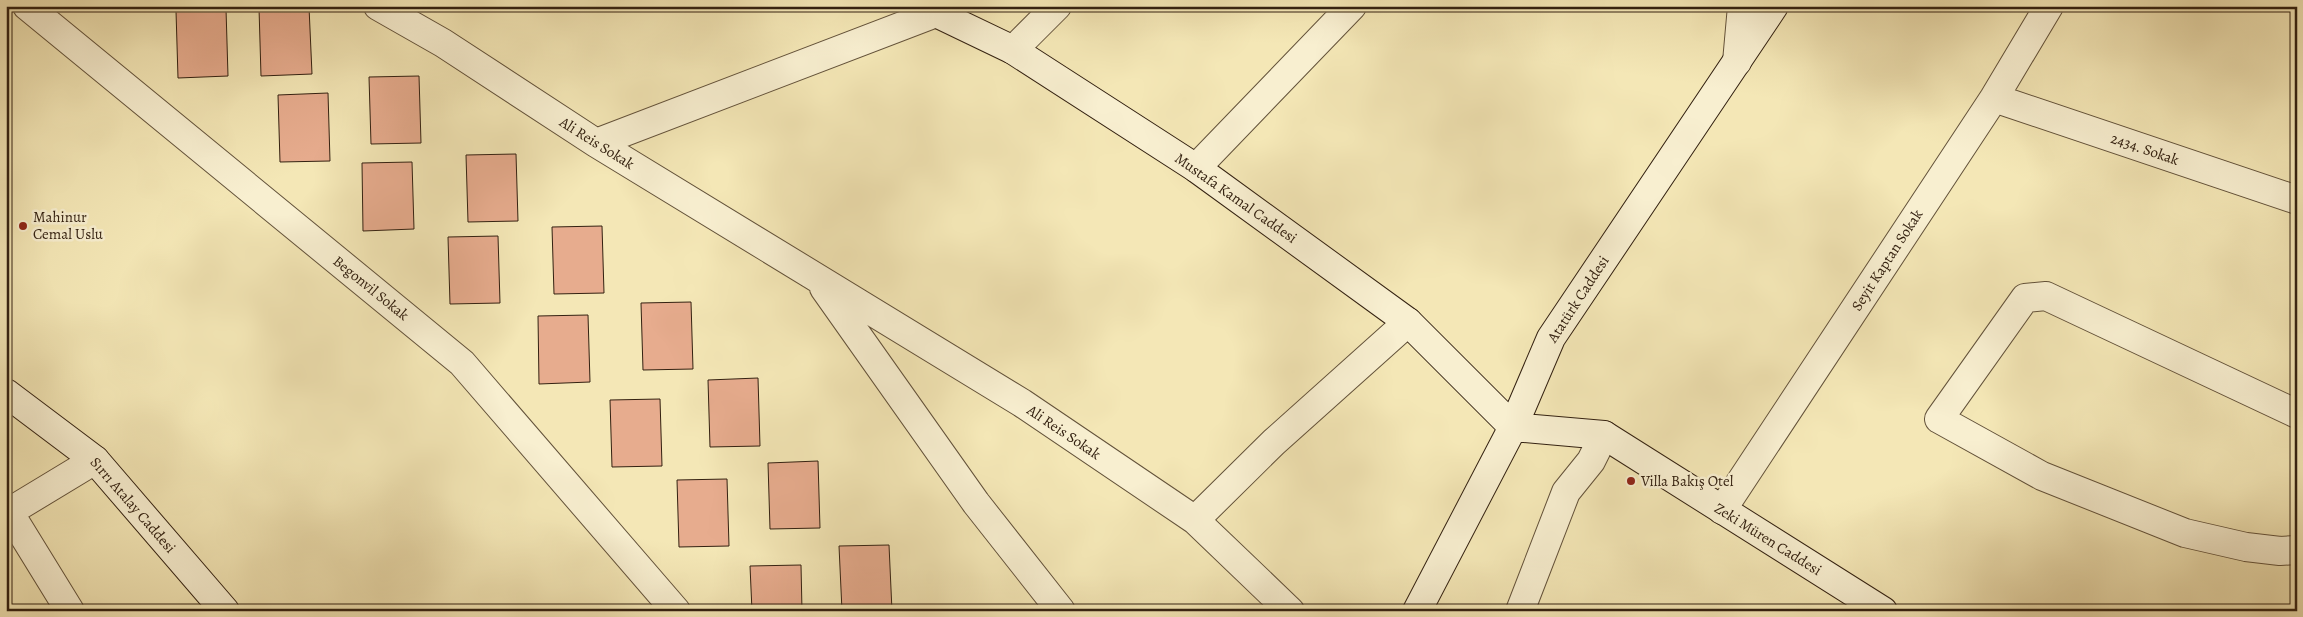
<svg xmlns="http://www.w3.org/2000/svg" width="2303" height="617" viewBox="0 0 2303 617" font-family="Alegreya,serif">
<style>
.building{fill:#e7ac8e;stroke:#332111}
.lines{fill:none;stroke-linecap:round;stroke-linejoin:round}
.street-casing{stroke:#63523a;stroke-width:30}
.secondary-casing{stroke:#332111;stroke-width:30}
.street{stroke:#f8efd0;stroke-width:28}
.secondary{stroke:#f8efd0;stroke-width:28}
.poi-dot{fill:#8f2418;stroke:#f8efd0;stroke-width:2}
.labels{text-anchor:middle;stroke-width:5;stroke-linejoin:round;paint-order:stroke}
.street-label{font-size:15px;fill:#332111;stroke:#f8efd0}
.poi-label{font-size:15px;fill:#332111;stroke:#f8efd0;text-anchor:start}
</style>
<rect width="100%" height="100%" fill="#f4e7b6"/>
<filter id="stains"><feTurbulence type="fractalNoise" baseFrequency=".004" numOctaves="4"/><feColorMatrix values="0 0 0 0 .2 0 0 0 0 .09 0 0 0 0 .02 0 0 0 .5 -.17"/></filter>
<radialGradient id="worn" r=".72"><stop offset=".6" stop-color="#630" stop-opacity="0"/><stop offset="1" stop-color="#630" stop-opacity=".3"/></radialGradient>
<path class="building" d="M 309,7 L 312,74 L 261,76 L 259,8 Z
M 226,9 L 228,76 L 178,78 L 176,11 Z
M 419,76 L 421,143 L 371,144 L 369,77 Z
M 328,93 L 330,161 L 280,162 L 278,95 Z
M 516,154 L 518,221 L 468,222 L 466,155 Z
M 412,162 L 414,229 L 363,231 L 362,163 Z
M 602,226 L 604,293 L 554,294 L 552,227 Z
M 498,236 L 500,303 L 450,304 L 448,237 Z
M 691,302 L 693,369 L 643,370 L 641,303 Z
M 588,315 L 590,382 L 539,384 L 538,316 Z
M 758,378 L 760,446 L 710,447 L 708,380 Z
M 660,399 L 662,466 L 612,467 L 610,400 Z
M 818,461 L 820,528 L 770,529 L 768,463 Z
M 727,479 L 729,546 L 679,547 L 677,480 Z
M 889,545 L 892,611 L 842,611 L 839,546 Z
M 801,565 L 802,611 L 752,611 L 750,566 Z"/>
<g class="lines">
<g class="street-casing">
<path id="street" d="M 27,6 L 462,363 L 676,611
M 378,6 L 443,43 L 596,143 L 1022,403 L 1195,520 L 1290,611
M 1013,50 L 1057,6
M 1737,62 L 1742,6
M 1994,98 L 2297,200
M 596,143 L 936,13
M 1196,168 L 1352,6
M 824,288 L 976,503 L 1061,611
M 2297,414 L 2046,296 L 2025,298 L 1939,419 L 2042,476 L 2185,533 L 2246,547 L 2280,551 L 2297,550
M 1722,510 L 1994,98 L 2049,6
M 1195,520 L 1274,442 L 1408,322
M 70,611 L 9,512 L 95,460
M 1520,611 L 1566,492 L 1591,461 L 1604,435"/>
</g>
<g class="secondary-casing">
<path id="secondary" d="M 937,6 L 936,13 L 1013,50 L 1196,168 L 1408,322 L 1513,427 L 1604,435 L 1883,611
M 6,393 L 95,460 L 225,611
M 1417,611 L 1513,427 L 1551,338 L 1774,6"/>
</g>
<use href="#street" class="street"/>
<use href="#secondary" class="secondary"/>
</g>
<g class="poi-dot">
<circle cx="23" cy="226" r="5"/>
<circle cx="1631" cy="481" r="5"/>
</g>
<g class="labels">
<g class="street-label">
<text transform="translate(597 143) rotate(32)" y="5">Ali Reis Sokak</text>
<text transform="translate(2145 149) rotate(19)" y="5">2434. Sokak</text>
<text transform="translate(1236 198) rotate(35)" y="5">Mustafa Kamal Caddesi</text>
<text transform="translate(1887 260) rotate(-57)" y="5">Seyit Kaptan Sokak</text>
<text transform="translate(371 288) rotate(39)" y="5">Begonvil Sokak</text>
<text transform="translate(1578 299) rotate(-57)" y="5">Atatürk Caddesi</text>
<text transform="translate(1064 432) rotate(34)" y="5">Ali Reis Sokak</text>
<text transform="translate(133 505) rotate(49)" y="5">Sırrı Atalay Caddesi</text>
<text transform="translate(1768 539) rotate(32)" y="5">Zeki Müren Caddesi</text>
</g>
<g class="poi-label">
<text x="33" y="222">Mahinur<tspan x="33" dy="17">Cemal Uslu</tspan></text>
<text x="1641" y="486">Villa Bakış Otel</text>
</g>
</g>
<rect width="2303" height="617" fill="none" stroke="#f4e7b6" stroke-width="25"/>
<rect x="8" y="8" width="2288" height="602" fill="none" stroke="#332111" stroke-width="2.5"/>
<rect x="12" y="12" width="2278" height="592" fill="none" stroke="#332111"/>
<rect width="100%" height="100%" filter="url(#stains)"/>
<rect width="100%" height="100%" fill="url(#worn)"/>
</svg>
